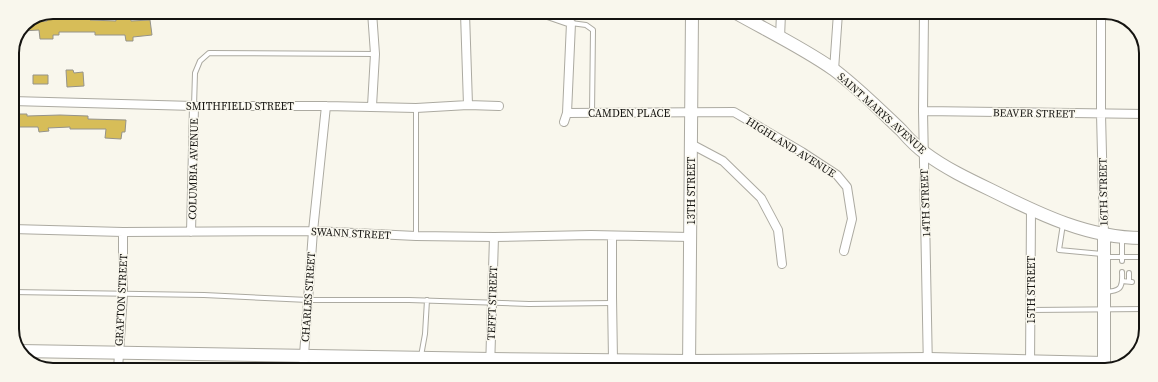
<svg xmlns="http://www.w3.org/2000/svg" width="1158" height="382" viewBox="0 0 1158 382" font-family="'Source Serif 4',serif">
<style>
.building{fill:#d7bd58;stroke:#95938a}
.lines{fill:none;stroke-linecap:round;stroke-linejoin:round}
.lane-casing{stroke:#acaaa1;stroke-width:6}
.street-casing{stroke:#acaaa1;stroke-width:10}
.secondary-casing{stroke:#acaaa1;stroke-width:14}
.lane{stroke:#fff;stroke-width:4}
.street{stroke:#fff;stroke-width:8}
.secondary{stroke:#fff;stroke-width:12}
.labels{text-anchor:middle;stroke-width:3;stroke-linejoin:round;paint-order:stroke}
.street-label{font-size:11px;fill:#151411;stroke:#f9f7ed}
.rim{fill:none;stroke:#151411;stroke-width:2}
</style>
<rect width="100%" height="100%" fill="#f9f7ed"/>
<path class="building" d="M 130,13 L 131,21 L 150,20 L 152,35 L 133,37 L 133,41 L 126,41 L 125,35 L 95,35 L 95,32 L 59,32 L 59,35 L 53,35 L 53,39 L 40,39 L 39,30 L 22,31 L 24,24 L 30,22 L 47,21 L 47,18 L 85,17 L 85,19 L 90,19 L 90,20 L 116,21 L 115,14 Z
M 66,70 L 73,70 L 74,73 L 83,72 L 84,86 L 67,87 Z
M 33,75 L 48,75 L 48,84 L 33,84 Z
M 12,114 L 27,114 L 27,116 L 60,115 L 88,116 L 88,119 L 126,120 L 125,132 L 122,132 L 121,139 L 105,138 L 106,129 L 70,129 L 70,127 L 48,128 L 49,131 L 39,132 L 38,127 L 12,127 Z"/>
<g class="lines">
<g class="lane-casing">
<path id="lane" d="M 571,23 L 586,25 L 593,30 L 592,113
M 194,106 L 195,73 L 200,61 L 209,53 L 375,54
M 1063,224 L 1059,250 L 1102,254
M 416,236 L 416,108
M 1106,257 L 1145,257
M 1122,261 L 1122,239
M 1122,281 L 1132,282
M 1129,281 L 1129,273
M 12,292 L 204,295 L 308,300 L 409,300 L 529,304 L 612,303
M 1105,292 C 1120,291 1123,289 1122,272
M 1031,310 L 1145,309
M 421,356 L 425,334 L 427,300"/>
</g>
<g class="street-casing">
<path id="street" d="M 465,13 L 468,105
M 542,13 L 571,23 L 567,113 L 564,122
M 924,13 L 923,111 L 928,370
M 1101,13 L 1101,114 L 1104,235
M 780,38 L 781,13
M 834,70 L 838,13
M 12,101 L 194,106 L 326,106 L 416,108 L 468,105 L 499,106
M 372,106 L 375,54 L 372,12
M 923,111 L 1146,114
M 567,113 L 734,112 L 802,152 L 837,175 L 847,187 L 852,219 L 844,251
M 691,144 L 723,161 L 761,198 L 778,230 L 782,264
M 12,229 L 123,232 L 313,231 L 416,236 L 494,237 L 591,235 L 690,237
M 191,232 L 194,106
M 612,236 L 612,297 L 613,360
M 118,369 L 123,294 L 123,232
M 303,369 L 313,231 L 326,106
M 490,369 L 494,237
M 1030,370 L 1031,210"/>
</g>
<g class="secondary-casing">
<path id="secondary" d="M 736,13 C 768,31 803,48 833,69 C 857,87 879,109 901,130 C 908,138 916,147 925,153 C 945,168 968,179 991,190 C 1039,214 1090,239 1145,238
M 1104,235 L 1104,370
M 20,351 L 491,359 L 689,361 L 929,359 L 1104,363
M 689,369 L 692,13"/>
</g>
<use href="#lane" class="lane"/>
<use href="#street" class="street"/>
<use href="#secondary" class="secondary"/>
</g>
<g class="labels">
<g class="street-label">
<text x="240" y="110">SMITHFIELD STREET</text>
<text x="629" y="117">CAMDEN PLACE</text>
<text transform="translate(882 113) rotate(42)" y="4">SAINT MARYS AVENUE</text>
<text transform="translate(1034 113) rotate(1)" y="4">BEAVER STREET</text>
<text transform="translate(791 147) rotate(32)" y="4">HIGHLAND AVENUE</text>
<text transform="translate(193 169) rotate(-89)" y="4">COLUMBIA AVENUE</text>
<text transform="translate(691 191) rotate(-90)" y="4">13TH STREET</text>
<text transform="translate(1103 192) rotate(-91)" y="4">16TH STREET</text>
<text transform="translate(925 203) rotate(-92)" y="4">14TH STREET</text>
<text transform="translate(351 233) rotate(3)" y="4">SWANN STREET</text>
<text transform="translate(1031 290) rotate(-90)" y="4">15TH STREET</text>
<text transform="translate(308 297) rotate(-86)" y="4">CHARLES STREET</text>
<text transform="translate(121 300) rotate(-87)" y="4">GRAFTON STREET</text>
<text transform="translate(492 303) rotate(-88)" y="4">TEFFT STREET</text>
</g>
</g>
<path d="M0 0H1158V382H0ZM53 19H1105A34 34 0 0 1 1139 53V329A34 34 0 0 1 1105 363H53A34 34 0 0 1 19 329V53A34 34 0 0 1 53 19Z" fill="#f9f7ed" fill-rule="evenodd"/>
<path class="rim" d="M53 19H1105A34 34 0 0 1 1139 53V329A34 34 0 0 1 1105 363H53A34 34 0 0 1 19 329V53A34 34 0 0 1 53 19Z"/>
</svg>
